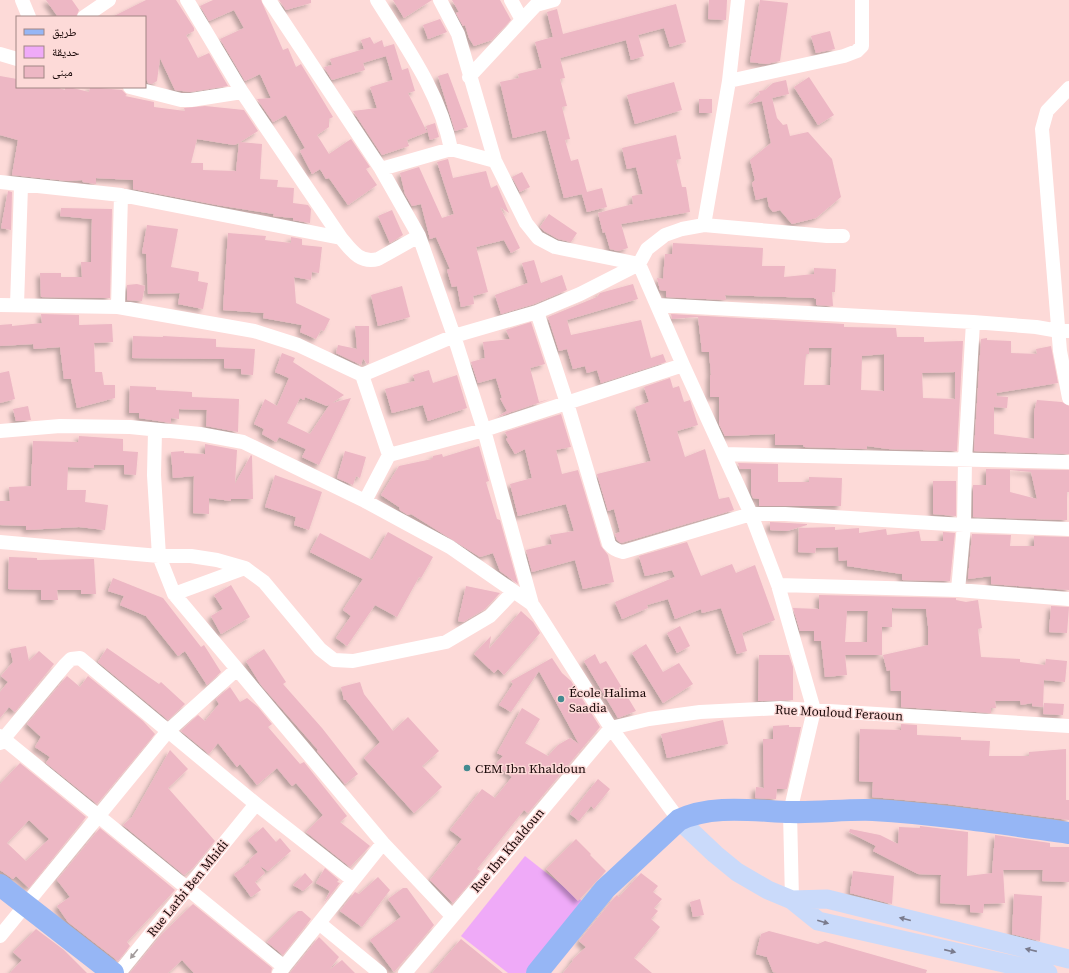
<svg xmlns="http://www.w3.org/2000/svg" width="1069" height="973" viewBox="0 0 1069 973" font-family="'Source Serif 4','Noto Naskh Arabic',serif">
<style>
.green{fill:#efaaf8}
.building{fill:#edb7c4;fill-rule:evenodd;filter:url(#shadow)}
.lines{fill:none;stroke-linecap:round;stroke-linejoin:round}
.minor{stroke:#fff;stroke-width:14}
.secondary{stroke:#cadafa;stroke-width:19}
.primary{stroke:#96b6f5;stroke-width:22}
.oneway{fill:#7a7b8d}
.oneway2{fill:#a39c9c}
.poi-dot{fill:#438a90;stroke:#fddad8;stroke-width:1.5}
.labels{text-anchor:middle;stroke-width:3;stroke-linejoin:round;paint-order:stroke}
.poi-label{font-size:13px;fill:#180707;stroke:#fddad8;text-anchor:start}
.street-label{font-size:13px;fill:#180707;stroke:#fddad8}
</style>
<defs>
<filter id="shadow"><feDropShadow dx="-3.5" dy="3.5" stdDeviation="2" flood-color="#0004"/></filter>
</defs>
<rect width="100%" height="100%" fill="#fddad8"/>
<path class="green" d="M 525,856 L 582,901 L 526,973 L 508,973 L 461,936 Z"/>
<path class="building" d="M 46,0 L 72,0 L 79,10 L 76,17 L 58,17 Z
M 146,0 L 176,0 L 194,28 L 194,31 L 186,35 L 198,58 L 209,53 L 228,86 L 190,92 L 175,90 L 160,58 L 157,81 L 152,84 L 148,83 L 145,76 L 145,17 L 112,17 Z
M 213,0 L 261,0 L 283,50 L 288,48 L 296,67 L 301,64 L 333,117 L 329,119 L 329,127 L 317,135 L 329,154 L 351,139 L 370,167 L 366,169 L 377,185 L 348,205 L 329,178 L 326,179 L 320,169 L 312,174 L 300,151 L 305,148 L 286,115 L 273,122 L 257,99 L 271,98 L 260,74 L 245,81 L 220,39 L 244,28 L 234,10 L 209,21 L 200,6 Z
M 279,0 L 311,0 L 311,3 L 286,10 Z
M 393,0 L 432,0 L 404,18 Z
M 452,0 L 500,0 L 511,20 L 492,40 L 474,46 L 469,38 L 465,25 L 463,26 L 456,13 L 459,12 Z
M 709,0 L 727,0 L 726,20 L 708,19 Z
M 760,0 L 788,3 L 780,61 L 766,64 L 750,62 Z
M 676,4 L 686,42 L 670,47 L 664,28 L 638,35 L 644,56 L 631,60 L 626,40 L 560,58 L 565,78 L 560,79 L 567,106 L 562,107 L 570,139 L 565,140 L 571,161 L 578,159 L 587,192 L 602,188 L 607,207 L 587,212 L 582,194 L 564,198 L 546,130 L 513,138 L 500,82 L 519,78 L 518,74 L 542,68 L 535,42 L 553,37 L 547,12 L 557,9 L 563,34 Z
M 440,19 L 447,32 L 428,39 L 423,25 Z
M 830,31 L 835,49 L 816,53 L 811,36 Z
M 370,37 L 374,44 L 382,40 L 384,47 L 394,44 L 402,70 L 408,68 L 415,91 L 408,93 L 427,132 L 407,140 L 409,146 L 382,155 L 353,111 L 377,108 L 370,87 L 393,80 L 386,56 L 363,63 L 365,70 L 332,80 L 324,67 L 332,65 L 330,59 L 364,49 L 361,40 Z
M 448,73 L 468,127 L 455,131 L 438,76 Z
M 0,76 L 17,79 L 17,87 L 56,87 L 65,90 L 65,87 L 69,87 L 89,92 L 90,87 L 122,90 L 127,95 L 125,96 L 154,102 L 154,107 L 185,111 L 184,108 L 205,106 L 244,110 L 258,131 L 240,142 L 262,144 L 260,179 L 278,180 L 277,187 L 294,188 L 293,203 L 308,205 L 311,209 L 310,223 L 293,220 L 293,218 L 273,216 L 274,214 L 217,205 L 133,189 L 133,180 L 96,178 L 96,184 L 83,182 L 82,180 L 68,181 L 12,175 L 18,140 L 0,135 ZM 197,139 L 234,145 L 239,143 L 236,171 L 203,170 L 203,163 L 191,163 Z
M 809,77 L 834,115 L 818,125 L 794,87 Z
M 786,80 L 789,94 L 772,98 L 777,118 L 783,125 L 787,124 L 790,136 L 808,132 L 832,159 L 841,197 L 816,218 L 792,224 L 780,210 L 773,212 L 769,207 L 767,197 L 756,200 L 752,183 L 755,180 L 750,160 L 771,143 L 762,101 L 748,104 L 760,94 L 759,91 L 765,90 L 773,83 Z
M 674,82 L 682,110 L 635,124 L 627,95 Z
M 699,99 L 712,99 L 712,113 L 699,113 Z
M 435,123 L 439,137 L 430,140 L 426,126 Z
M 676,135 L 681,159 L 676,160 L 682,187 L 686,187 L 690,212 L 621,224 L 628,248 L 618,251 L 610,249 L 605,232 L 603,233 L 598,213 L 633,204 L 632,196 L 643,194 L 636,167 L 627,169 L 622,148 Z
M 448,159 L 453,178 L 486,171 L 491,188 L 497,185 L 509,213 L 500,207 L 520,248 L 511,253 L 504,240 L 476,247 L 488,292 L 473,296 L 474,304 L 461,307 L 457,286 L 452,287 L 447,270 L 450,269 L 436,237 L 430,239 L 421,204 L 412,206 L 405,194 L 400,173 L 419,167 L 442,218 L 454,214 L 437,162 Z
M 522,172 L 530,187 L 520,192 L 512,177 Z
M 8,191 L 12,192 L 11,230 L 1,228 Z
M 61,208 L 112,209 L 110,298 L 41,297 L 40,273 L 61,273 L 61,277 L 82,277 L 81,262 L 91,262 L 92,219 L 60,216 Z
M 392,210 L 403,235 L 390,243 L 378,216 Z
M 549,214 L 577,233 L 571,242 L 558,239 L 544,231 L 540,227 Z
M 147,225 L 178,229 L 171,267 L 199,272 L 198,281 L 208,283 L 203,309 L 178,304 L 180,293 L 148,294 L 146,254 L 142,253 Z
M 228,233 L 266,236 L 265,240 L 291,243 L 291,237 L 302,239 L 302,245 L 322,247 L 319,273 L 312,272 L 311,280 L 294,277 L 296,303 L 330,319 L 324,331 L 321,330 L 316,339 L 300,332 L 302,325 L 263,318 L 264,313 L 223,310 Z
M 673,243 L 763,248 L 762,266 L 785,266 L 784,277 L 814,274 L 814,268 L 836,269 L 835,292 L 832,292 L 833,306 L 816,305 L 816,299 L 814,298 L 725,295 L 726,300 L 666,297 L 666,291 L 660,290 L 657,278 L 663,279 L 665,254 L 672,254 Z
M 534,260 L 541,283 L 562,275 L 567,290 L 534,304 L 501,314 L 495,295 L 528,283 L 522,263 Z
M 137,284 L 145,286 L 142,301 L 127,300 L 127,285 Z
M 633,284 L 638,299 L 567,320 L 571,335 L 641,320 L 651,358 L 663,354 L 666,362 L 601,383 L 597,370 L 587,373 L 585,366 L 573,369 L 567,349 L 559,351 L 548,317 L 597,297 L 600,293 Z
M 402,286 L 410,317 L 378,326 L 371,295 Z
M 41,314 L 79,315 L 79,325 L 112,324 L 113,342 L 94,343 L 95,372 L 102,372 L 104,385 L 115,385 L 115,398 L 77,408 L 71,379 L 64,379 L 60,347 L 34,349 L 33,344 L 0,346 L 0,325 L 12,324 L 12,326 L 42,323 Z
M 671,314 L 844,324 L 844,327 L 896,328 L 897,337 L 924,337 L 924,342 L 963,341 L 957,451 L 888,449 L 867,446 L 867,449 L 804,447 L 803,445 L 775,445 L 775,434 L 725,436 L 719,424 L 719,397 L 710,397 L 710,375 L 711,375 L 709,352 L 702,352 L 698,317 L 672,319 ZM 809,348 L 832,348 L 830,385 L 804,385 L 806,354 L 809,354 ZM 884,354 L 884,391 L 861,390 L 862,356 ZM 955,372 L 955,399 L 923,398 L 922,373 Z
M 531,322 L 545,364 L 530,368 L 539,402 L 550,399 L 497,417 L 507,411 L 500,398 L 502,398 L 496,378 L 478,383 L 471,362 L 485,358 L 483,342 L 510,339 L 506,330 Z
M 355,326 L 369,326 L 369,363 L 367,364 L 363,358 L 361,365 L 336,353 L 338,345 L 357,349 Z
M 133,336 L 163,337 L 163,336 L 216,339 L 216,347 L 255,349 L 253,375 L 241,374 L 241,369 L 224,368 L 224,359 L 132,358 Z
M 987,338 L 987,340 L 1011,341 L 1011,353 L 1037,354 L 1036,349 L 1051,346 L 1058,383 L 996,393 L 997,396 L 1008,397 L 1007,408 L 994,407 L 994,434 L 1034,439 L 1034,412 L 1037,400 L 1062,402 L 1069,406 L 1069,454 L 974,451 L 981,339 Z
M 282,353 L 295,358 L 293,362 L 344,395 L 332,403 L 351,398 L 319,465 L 302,457 L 306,449 L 279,437 L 276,442 L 262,434 L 264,429 L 254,424 L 265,399 L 277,406 L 289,378 L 275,372 ZM 305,397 L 327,406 L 330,404 L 310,434 L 287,423 L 300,398 L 304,400 Z
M 429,370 L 433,383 L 457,375 L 467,408 L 428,421 L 423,405 L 392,413 L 385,389 L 415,381 L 413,375 Z
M 9,371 L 15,399 L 0,403 L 0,373 Z
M 670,378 L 673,388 L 679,386 L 684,402 L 690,400 L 698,425 L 677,431 L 685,457 L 705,449 L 719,499 L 729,497 L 734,510 L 621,543 L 617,540 L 615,534 L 620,532 L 614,509 L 608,511 L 597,474 L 651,461 L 635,407 L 649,402 L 644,387 Z
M 130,386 L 156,387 L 156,390 L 192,392 L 192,397 L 239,399 L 238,432 L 206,426 L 207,410 L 179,409 L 179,419 L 171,418 L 171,423 L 139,418 L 139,413 L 129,413 Z
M 28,406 L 31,420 L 16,421 L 13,409 Z
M 561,414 L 571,447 L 556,450 L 562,474 L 578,470 L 601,546 L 608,555 L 614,582 L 583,589 L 575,560 L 532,572 L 526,550 L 552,544 L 550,535 L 574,531 L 566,504 L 518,516 L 510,484 L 532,478 L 525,449 L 515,454 L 506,439 L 508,438 L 505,432 Z
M 79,436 L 123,439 L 123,451 L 138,452 L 136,475 L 124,474 L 124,465 L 94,465 L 94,468 L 68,467 L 67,490 L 86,490 L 85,502 L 108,505 L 105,530 L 79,527 L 26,530 L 26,526 L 0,525 L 0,501 L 10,501 L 9,487 L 31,486 L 33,441 L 78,442 Z
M 205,444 L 237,450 L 235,484 L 251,455 L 252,456 L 253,499 L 231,499 L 231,501 L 209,498 L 209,514 L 193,513 L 194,476 L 173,478 L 171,452 L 184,451 L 184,453 L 205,454 Z
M 479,446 L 489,481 L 486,482 L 497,519 L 500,520 L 518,584 L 500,571 L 493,553 L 480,557 L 411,514 L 408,515 L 400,510 L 399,507 L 381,495 L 399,466 L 432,459 L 433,456 L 442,454 L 443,457 Z
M 345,451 L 366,457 L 360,478 L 356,476 L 353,485 L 337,478 Z
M 738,463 L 778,464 L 778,482 L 809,482 L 809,477 L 842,478 L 841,506 L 759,506 L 759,499 L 753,498 L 751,493 L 751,469 L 740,469 Z
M 986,469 L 1069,470 L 1069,492 L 1067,492 L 1067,520 L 973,517 L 973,485 L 986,485 ZM 1010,470 L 1031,472 L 1037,499 L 1010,492 Z
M 275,475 L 322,492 L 309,530 L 294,525 L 296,517 L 265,507 Z
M 933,481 L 956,481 L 956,516 L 933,514 Z
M 770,522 L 807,524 L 807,525 L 787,531 L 770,530 Z
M 835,527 L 835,530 L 859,528 L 859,533 L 886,529 L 887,535 L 919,531 L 921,541 L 943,541 L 943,532 L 955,533 L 950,581 L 902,580 L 902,574 L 847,566 L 847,560 L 839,561 L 838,547 L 816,548 L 815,553 L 798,552 L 799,528 Z
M 388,532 L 433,557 L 421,578 L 419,577 L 397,617 L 375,605 L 347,646 L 336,638 L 351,616 L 343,610 L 363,579 L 310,552 L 320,533 L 372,560 Z
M 972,534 L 1011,535 L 1010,546 L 1034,546 L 1034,536 L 1069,537 L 1069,590 L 991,584 L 991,576 L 968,579 Z
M 687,542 L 701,576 L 732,564 L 736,573 L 755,565 L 775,620 L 742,633 L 747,651 L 737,654 L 721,608 L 702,613 L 701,609 L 675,619 L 668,599 L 647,605 L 648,608 L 622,619 L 615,602 L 675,577 L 672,570 L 645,576 L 639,556 Z
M 9,557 L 37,558 L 37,560 L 94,559 L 96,594 L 81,594 L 81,590 L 57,590 L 58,600 L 41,600 L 41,590 L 8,589 Z
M 113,578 L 163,598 L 201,647 L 204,645 L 221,672 L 207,685 L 185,651 L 178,656 L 146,616 L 120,605 L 124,596 L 108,591 Z
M 231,585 L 250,617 L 221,634 L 211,616 L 223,609 L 214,595 Z
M 466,586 L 500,593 L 485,609 L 463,622 L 458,621 Z
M 819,595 L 956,598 L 956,600 L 966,602 L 978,600 L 982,628 L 978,629 L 981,657 L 1020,659 L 1020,662 L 1045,665 L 1046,659 L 1067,661 L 1065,682 L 1044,680 L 1043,707 L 1032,706 L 1032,703 L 1021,705 L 1020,701 L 995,701 L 996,708 L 991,708 L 991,713 L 901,707 L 901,691 L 891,691 L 890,670 L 887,671 L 883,655 L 928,645 L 928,626 L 926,609 L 892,608 L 892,627 L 882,627 L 882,655 L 845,655 L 847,675 L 825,677 L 821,641 L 814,641 L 814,631 L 800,631 L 793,608 L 819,609 ZM 847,611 L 868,611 L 867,642 L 845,642 Z
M 1051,606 L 1069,607 L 1067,633 L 1049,632 Z
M 521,611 L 533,622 L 540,633 L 504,675 L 498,669 L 494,673 L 474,654 L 491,636 L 489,649 Z
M 680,626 L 690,646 L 677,653 L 667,633 Z
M 646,644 L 663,672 L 679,663 L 693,684 L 663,703 L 632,653 Z
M 26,646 L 29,661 L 39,651 L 54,664 L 15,712 L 9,707 L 0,718 L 0,692 L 8,682 L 1,676 L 13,662 L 10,649 Z
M 107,648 L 159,684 L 161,682 L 185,704 L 168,720 L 98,662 Z
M 264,649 L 286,682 L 283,684 L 322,728 L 358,774 L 345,784 L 317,751 L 318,750 L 261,685 L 246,661 Z
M 595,654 L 600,664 L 606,661 L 636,711 L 618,718 L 584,661 Z
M 759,655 L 789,655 L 793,667 L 793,700 L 758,701 Z
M 552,658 L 562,673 L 571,681 L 600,727 L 528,813 L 524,810 L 477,869 L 480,871 L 453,903 L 430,880 L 462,839 L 450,830 L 482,789 L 495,798 L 512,777 L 496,764 L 503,756 L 497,753 L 522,708 L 540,719 L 525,743 L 548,756 L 558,745 L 570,738 L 579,744 L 539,671 L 511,712 L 499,705 L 513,684 L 511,681 Z
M 67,676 L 80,687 L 88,676 L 143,721 L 155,734 L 97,804 L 46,763 L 50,757 L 35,747 L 41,737 L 27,724 Z
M 360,682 L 364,694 L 393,731 L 408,717 L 439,751 L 422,766 L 442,787 L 414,813 L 364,758 L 380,742 L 346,700 L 344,700 L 341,687 Z
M 230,687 L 240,702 L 247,698 L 258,707 L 272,724 L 268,727 L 300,764 L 304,762 L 347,816 L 340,822 L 370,846 L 350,867 L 306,832 L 323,815 L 296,783 L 292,786 L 277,768 L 257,785 L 240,764 L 237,767 L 218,743 L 209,754 L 181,731 L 198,715 L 205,721 L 219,704 L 216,699 Z
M 1044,703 L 1064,704 L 1063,715 L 1043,714 Z
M 723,720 L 728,744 L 667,758 L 661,734 Z
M 901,724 L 917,725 L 917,735 L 961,737 L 961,740 L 990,741 L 989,756 L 1029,756 L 1029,752 L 1066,749 L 1066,800 L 1069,800 L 1069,820 L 948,804 L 872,797 L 873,782 L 859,781 L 860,729 L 901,730 Z
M 789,725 L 789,727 L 801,727 L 787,789 L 777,789 L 776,799 L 755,798 L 756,787 L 764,788 L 763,739 L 773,739 L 773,726 Z
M 170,750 L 188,769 L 168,788 L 215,841 L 193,868 L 184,875 L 123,825 L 132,817 Z
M 20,763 L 86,817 L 29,888 L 16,876 L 13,879 L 0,870 L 0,784 ZM 29,820 L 49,839 L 26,861 L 7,843 Z
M 598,779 L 610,789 L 594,809 L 591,806 L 579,821 L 570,814 Z
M 920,826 L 968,832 L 967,876 L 992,873 L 995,835 L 1050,843 L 1050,847 L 1069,847 L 1069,882 L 1042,881 L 1043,870 L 1003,870 L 1005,903 L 984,904 L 983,913 L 970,912 L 970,905 L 940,903 L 941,875 L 918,874 L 873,851 L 876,846 L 849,832 L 850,829 L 880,835 L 898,844 L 899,827 L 920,828 Z
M 263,827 L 276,842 L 280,838 L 291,851 L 268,871 L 260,866 L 265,873 L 255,882 L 261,890 L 251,897 L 234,874 L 250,862 L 249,860 L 258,852 L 248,840 Z
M 100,828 L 175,890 L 127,942 L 130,946 L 118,961 L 68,922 L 57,906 L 70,897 L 57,880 Z
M 576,839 L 591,854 L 590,855 L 606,871 L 578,901 L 546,869 Z
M 325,868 L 339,880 L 337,882 L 340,883 L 324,903 L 330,891 L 316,883 Z
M 853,871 L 894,876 L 892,904 L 850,893 Z
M 305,873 L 313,882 L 303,891 L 293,885 Z
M 641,873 L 658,886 L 653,892 L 662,899 L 654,908 L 658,911 L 651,919 L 660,927 L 634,958 L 652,973 L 563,973 L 573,961 L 572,960 L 586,947 L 579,941 L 614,898 L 617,895 L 619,897 Z
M 378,877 L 390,890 L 362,927 L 340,911 L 355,892 L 359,894 Z
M 403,888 L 407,888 L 434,925 L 394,972 L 370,940 L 401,917 L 388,899 Z
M 1014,894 L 1042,896 L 1040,941 L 1012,934 Z
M 700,899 L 704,915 L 693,917 L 690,902 Z
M 193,904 L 272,968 L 271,973 L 194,973 L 182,960 L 168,973 L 130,973 L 161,935 Z
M 298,911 L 302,911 L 311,919 L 283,955 L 267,942 Z
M 36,929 L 64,950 L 87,973 L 10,973 L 22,960 L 13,952 Z
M 769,931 L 818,944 L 825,941 L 927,970 L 926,973 L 777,973 L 773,972 L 767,957 L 756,954 L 761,934 Z
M 319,937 L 339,957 L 329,970 L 342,960 L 355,973 L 290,973 Z
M 461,939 L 503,973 L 432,973 Z"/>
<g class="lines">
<path class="minor" d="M 22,0 L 29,17
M 187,0 L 242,92 L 341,238
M 269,0 L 381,169 L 419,236 L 454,336 L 484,430 L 532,604
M 377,0 C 407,48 440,93 451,149
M 440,0 L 458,34 L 495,161 L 526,223 L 538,238 L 555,247 L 639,264 L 683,365 L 751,514 L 778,585 L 814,710 L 790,812 L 792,900
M 511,0 L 522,20
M 84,17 L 109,0
M 0,54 L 17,59
M 469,77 L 536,5 L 554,0
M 729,81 L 844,56 L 857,51 L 862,46 L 862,0
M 130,87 L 181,100 L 191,100 L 242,92
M 1069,88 L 1047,111 L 1042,129 L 1060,351 L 1069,398
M 381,169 L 451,149 L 495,161
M 0,182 L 121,195 L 341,238 C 351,250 360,264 378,259 L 419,236
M 704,225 L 729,81 L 738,0
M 0,305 L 118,307 L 254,331 L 298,345 L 362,375 L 454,336 L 537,312 L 580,294 L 639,264 L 647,249 L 665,235 L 682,229 L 704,225 L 827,236 L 843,236
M 17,305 L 21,186
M 658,305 L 973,322 L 1036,327 L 1059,331 L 1069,331
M 118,307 L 121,195
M 537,312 L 567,403 L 609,544 C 613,549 617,551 623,552 L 751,514 L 785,514 L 964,525 L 1069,529
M 362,375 L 389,455 L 365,501
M 0,431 L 60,426 L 130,427 L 200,434 L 243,442 L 365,501 L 450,547 L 532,604 L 611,728 L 679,820
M 155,431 L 154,475 L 159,556 L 174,594 L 383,843 L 452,916
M 724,454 L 1069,462
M 389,455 L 484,430 L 683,365
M 0,542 L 159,556 L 191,556 L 217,560 L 245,568 L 264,582 L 320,649 L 334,660 L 353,661 L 446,642 L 490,616 L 513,592
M 778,585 L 958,590 L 1069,599
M 958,590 L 964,525 L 965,460 L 973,322
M 174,594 L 245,568
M 0,736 L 284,967
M 0,743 L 65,665 L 71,659 L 80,658 L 256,804 L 353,880
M 319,923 L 380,973
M 0,936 L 168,731 L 237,669
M 119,973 L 256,804
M 279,973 L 383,843
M 405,973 L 611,728 L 649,719 L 700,712 L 780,708 L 1069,726"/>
<path class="secondary" d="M 679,820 L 715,854 L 737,872 L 768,890 L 792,900 L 818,921 L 1048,973
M 792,900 L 827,899 L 1069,959"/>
<path class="primary" d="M 0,885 L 113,973
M 537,973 L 605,889 L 679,820 C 712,804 755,811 790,812 C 818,813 845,809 873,810 C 939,814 1004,824 1069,833"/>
</g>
<defs><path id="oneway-solid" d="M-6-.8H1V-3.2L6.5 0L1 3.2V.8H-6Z"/></defs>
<g class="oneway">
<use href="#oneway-solid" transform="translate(905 919) rotate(-166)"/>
<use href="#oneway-solid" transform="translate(823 922) rotate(16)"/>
<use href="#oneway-solid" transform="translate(1031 950) rotate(-167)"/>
<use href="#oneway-solid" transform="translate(950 951) rotate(13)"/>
</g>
<use class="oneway2" href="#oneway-solid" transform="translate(134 954) rotate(129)"/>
<g class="poi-dot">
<circle cx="561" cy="699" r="4"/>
<circle cx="467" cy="768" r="4"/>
</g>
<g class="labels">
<g class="poi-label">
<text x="569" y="697">École Halima<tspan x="569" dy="15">Saadia</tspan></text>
<text x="475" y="773">CEM Ibn Khaldoun</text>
</g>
<g class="street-label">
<text transform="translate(839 712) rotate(3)" y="5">Rue Mouloud Feraoun</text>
<text transform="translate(507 850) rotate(-50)" y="5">Rue Ibn Khaldoun</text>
<text transform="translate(187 888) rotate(-51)" y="5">Rue Larbi Ben Mhidi</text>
</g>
</g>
<rect x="16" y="16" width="130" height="72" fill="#fddad8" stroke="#a18684"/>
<rect x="24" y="29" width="20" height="6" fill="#96b6f5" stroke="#a18684"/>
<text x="52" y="36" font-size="12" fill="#180707">طريق</text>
<rect x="24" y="46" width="20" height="12" fill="#efaaf8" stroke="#a18684"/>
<text x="52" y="56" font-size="12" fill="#180707">حديقة</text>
<rect x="24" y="66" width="20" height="12" fill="#edb7c4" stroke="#a18684"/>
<text x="52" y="76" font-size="12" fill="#180707">مبنى</text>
</svg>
